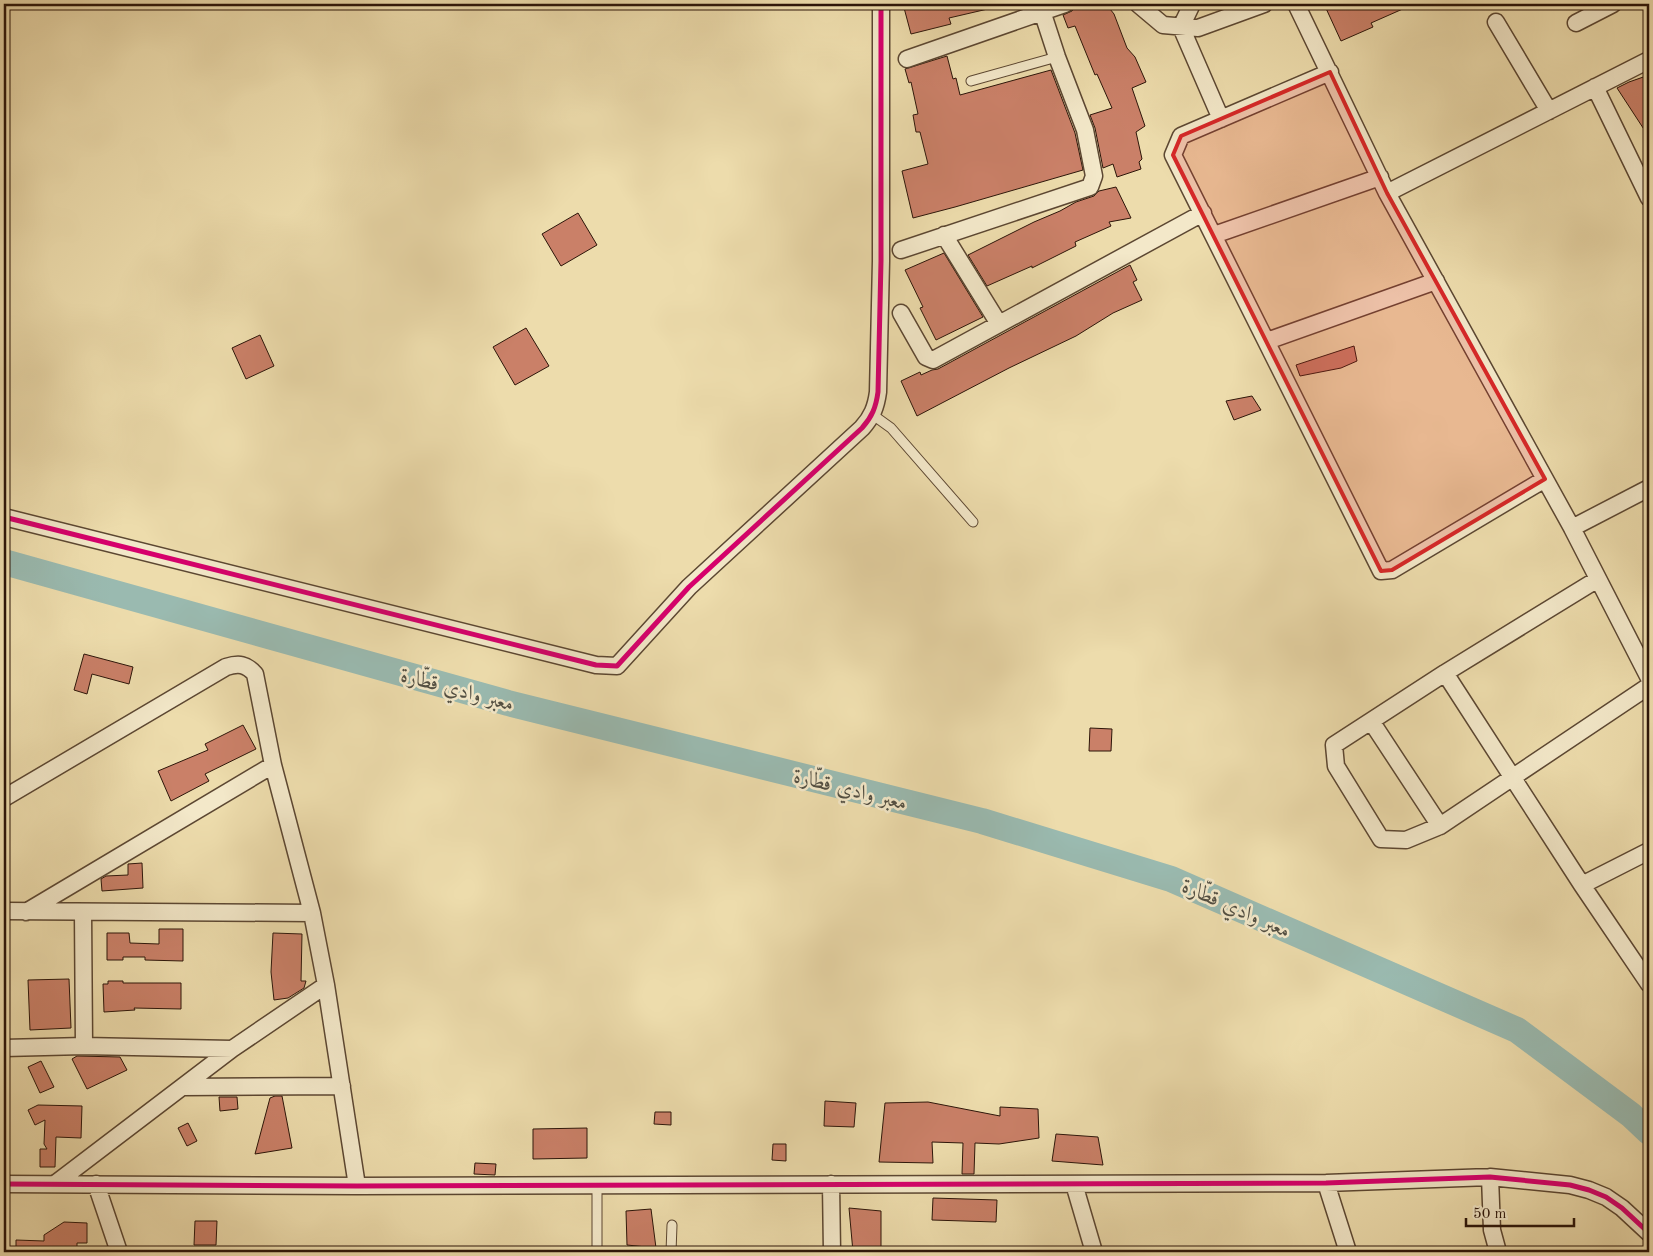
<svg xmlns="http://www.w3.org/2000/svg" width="1653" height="1256" viewBox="0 0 1653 1256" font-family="'Old Standard TT',Amiri,serif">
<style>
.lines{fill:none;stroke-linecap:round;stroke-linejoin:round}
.river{stroke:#9abab0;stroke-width:26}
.building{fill:#ca8068;stroke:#2c1509}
.lane-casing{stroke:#5c4732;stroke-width:11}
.street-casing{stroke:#5c4732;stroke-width:19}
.lane{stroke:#f3e8c9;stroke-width:9}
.street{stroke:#f3e8c9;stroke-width:16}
.cycleway-casing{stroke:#f3e8c9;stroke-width:8}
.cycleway{stroke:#d6006c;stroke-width:5}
.marked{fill:#d62828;fill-opacity:0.2;stroke:#d62828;stroke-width:4;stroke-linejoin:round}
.labels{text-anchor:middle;stroke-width:5;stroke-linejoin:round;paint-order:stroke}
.water-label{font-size:21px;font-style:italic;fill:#524f43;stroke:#f3e8c9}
</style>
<rect width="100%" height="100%" fill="#eddcac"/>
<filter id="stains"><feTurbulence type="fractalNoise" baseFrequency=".004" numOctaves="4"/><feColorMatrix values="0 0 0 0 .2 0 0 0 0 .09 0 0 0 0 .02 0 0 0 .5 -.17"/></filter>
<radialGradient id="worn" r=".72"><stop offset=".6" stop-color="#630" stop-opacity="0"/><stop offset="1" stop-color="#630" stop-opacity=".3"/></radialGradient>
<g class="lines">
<path class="river" d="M 4,562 L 508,703 L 982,821 L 1171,879 L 1517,1030 L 1631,1115 L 1649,1132"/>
</g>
<path class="building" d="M 903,4 L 992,4 L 992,8 L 949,18 L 951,24 L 911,34 Z
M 1082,4 L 1106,4 L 1114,14 L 1127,48 L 1135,57 L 1146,82 L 1132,88 L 1145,126 L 1136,132 L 1142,159 L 1139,162 L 1141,169 L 1117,177 L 1113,164 L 1103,168 L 1095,128 L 1090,115 L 1112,108 L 1097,74 L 1095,75 L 1075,26 L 1068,28 L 1063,15 L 1072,11 L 1075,6 Z
M 1324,4 L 1414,4 L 1371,23 L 1373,27 L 1341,41 Z
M 947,56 L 953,79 L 956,78 L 960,95 L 1051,70 L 1075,133 L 1083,170 L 955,207 L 913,218 L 902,171 L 928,164 L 920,132 L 916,132 L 913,115 L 918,114 L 911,82 L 909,83 L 905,69 Z
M 1649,75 L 1649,137 L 1617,88 L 1629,82 Z
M 1116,187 L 1131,218 L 1109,222 L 1111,226 L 1075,242 L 1076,246 L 1032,268 L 1032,266 L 987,286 L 968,255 L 1034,222 L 1060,211 L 1076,202 L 1094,196 L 1099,191 Z
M 578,213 L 597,245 L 561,266 L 542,234 Z
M 944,253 L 983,317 L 936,340 L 920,308 L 923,307 L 905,270 Z
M 1130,265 L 1137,280 L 1133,282 L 1142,300 L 1113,313 L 1076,336 L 1009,368 L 917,416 L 901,381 L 920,372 L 921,375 L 932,370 L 938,369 Z
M 526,328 L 549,366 L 515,385 L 493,347 Z
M 260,335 L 274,366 L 246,379 L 232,348 Z
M 1354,346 L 1357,361 L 1341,368 L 1300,376 L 1296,365 Z
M 1252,396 L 1261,410 L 1234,420 L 1226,401 Z
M 84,654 L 133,667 L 129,684 L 92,674 L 87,694 L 74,690 Z
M 243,725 L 256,749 L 205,774 L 209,781 L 171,801 L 158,771 L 208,750 L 205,744 Z
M 1090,728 L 1112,729 L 1111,751 L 1089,751 Z
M 142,863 L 143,888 L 102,891 L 101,879 L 106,876 L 128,875 L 128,864 Z
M 159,929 L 183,929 L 183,961 L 145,960 L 145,957 L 123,957 L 123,960 L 107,960 L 107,933 L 129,933 L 130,943 L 159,944 Z
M 273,933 L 302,934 L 301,981 L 306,981 L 304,988 L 288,998 L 274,1000 L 271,972 Z
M 69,979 L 71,1028 L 30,1030 L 28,980 Z
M 108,981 L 123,981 L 123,983 L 181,983 L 181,1009 L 134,1008 L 135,1010 L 104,1012 L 103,984 L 108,984 Z
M 77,1056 L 120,1057 L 127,1070 L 87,1089 L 72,1059 Z
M 41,1061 L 54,1087 L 40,1093 L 28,1067 Z
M 275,1096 L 282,1096 L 292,1148 L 255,1154 L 270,1098 Z
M 219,1097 L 237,1097 L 238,1109 L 220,1111 Z
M 825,1101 L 856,1103 L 854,1127 L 824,1126 Z
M 928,1102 L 1000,1116 L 1000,1107 L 1038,1109 L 1039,1138 L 999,1144 L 975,1143 L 974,1174 L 962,1174 L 963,1143 L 932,1142 L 933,1163 L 879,1162 L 885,1103 Z
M 38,1105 L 82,1106 L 81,1138 L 56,1137 L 55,1167 L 40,1167 L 40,1149 L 47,1149 L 44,1144 L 45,1120 L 35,1125 L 28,1110 Z
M 655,1112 L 671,1112 L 671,1125 L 654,1124 Z
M 188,1123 L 197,1141 L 187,1146 L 178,1128 Z
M 587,1128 L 587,1158 L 533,1159 L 533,1129 Z
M 1056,1134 L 1098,1137 L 1103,1165 L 1052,1161 Z
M 773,1144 L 786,1144 L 786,1161 L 772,1160 Z
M 475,1163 L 496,1164 L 495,1175 L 474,1174 Z
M 933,1198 L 997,1200 L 996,1222 L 932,1220 Z
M 849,1208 L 881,1211 L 881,1252 L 853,1252 Z
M 651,1209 L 656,1248 L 627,1245 L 626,1211 Z
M 195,1221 L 217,1221 L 216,1245 L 194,1245 Z
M 64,1222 L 87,1223 L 87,1243 L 77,1243 L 77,1252 L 16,1252 L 16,1240 L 44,1241 L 44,1235 Z"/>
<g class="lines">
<g class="lane-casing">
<path id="lane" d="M 971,81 L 1057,57
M 873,415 L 891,428 L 973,522
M 597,1252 L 597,1185
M 671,1252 L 672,1225"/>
</g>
<g class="street-casing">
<path id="street" d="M 1138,4 L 1163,25 L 1198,28 L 1264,4
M 1192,4 L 1181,27 L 1221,119
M 1296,4 L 1387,193 L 1572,528 L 1649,678
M 1496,22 L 1549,111
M 1576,23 L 1613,4
M 907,59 L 1065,4
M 1330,72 L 1181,136 L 1173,155 L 1381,571 L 1392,570 L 1545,479
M 1595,87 L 1649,198
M 1387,193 L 1649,60
M 944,235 L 999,324
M 1214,235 L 1380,177
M 901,250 L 1090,187 L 1094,176 L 1085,130 L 1057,57 L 1042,11
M 901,313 L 926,357 L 933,360 L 1203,213
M 1267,341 L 1436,281
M 4,517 L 596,665 L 617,666 L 689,587 L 862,428 C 872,417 876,407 878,392 L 881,261 L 881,4
M 1572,528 L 1649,488
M 1598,579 L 1445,673 L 1334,745 L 1336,766 L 1381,839 L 1406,840 L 1440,826 L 1649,686
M 1445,673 L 1582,885 L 1649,984
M 1371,721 L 1440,826
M 4,798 L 226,667 C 239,663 246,664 255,674 L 273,765 L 312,913 L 326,985 L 357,1186
M 1582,885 L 1649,851
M 4,911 L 312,913
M 26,912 L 273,765
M 83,912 L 84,1046
M 4,1048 L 84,1046 L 232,1049
M 182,1087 L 342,1086
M 1490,1177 L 1492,1230 L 1498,1252
M 56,1183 L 232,1049 L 326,985
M 1326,1183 L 1348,1252
M 4,1184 L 357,1186 L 1326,1183 L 1490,1177 L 1570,1185 L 1589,1190 L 1606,1197 L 1622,1208 L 1649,1233
M 96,1184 L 119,1252
M 831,1184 L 832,1252
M 1074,1184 L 1094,1252"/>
</g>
<use href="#lane" class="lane"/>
<use href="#street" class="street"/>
<g class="cycleway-casing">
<path id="cycleway" d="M 4,517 L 596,665 L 617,666 L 689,587 L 862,428 C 872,417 876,407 878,392 L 881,261 L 881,4
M 4,1184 L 357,1186 L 1326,1183 L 1490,1177 L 1570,1185 L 1589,1190 L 1606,1197 L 1622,1208 L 1649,1233"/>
</g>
<use href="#cycleway" class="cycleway"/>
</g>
<path class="marked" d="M 1330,72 L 1387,193 L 1545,479 L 1392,570 L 1381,571 L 1173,155 L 1181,136 Z"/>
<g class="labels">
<g class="water-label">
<text transform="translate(458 689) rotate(15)" y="7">معبر وادي قطّارة</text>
<text transform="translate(851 789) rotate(14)" y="7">معبر وادي قطّارة</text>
<text transform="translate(1237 908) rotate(24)" y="7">معبر وادي قطّارة</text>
</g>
</g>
<rect width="1653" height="1256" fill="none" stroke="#eddcac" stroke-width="20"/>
<rect x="5" y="5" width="1643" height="1246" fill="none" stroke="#2c1509" stroke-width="2.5"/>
<rect x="10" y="10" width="1633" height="1236" fill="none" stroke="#2c1509"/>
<path d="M1466 1218v8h108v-8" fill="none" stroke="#2c1509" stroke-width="2.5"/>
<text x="1473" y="1218" font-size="15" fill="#2c1509" stroke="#f3e8c9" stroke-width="4" paint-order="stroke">50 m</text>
<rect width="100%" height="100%" filter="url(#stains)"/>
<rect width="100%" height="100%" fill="url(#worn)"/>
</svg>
